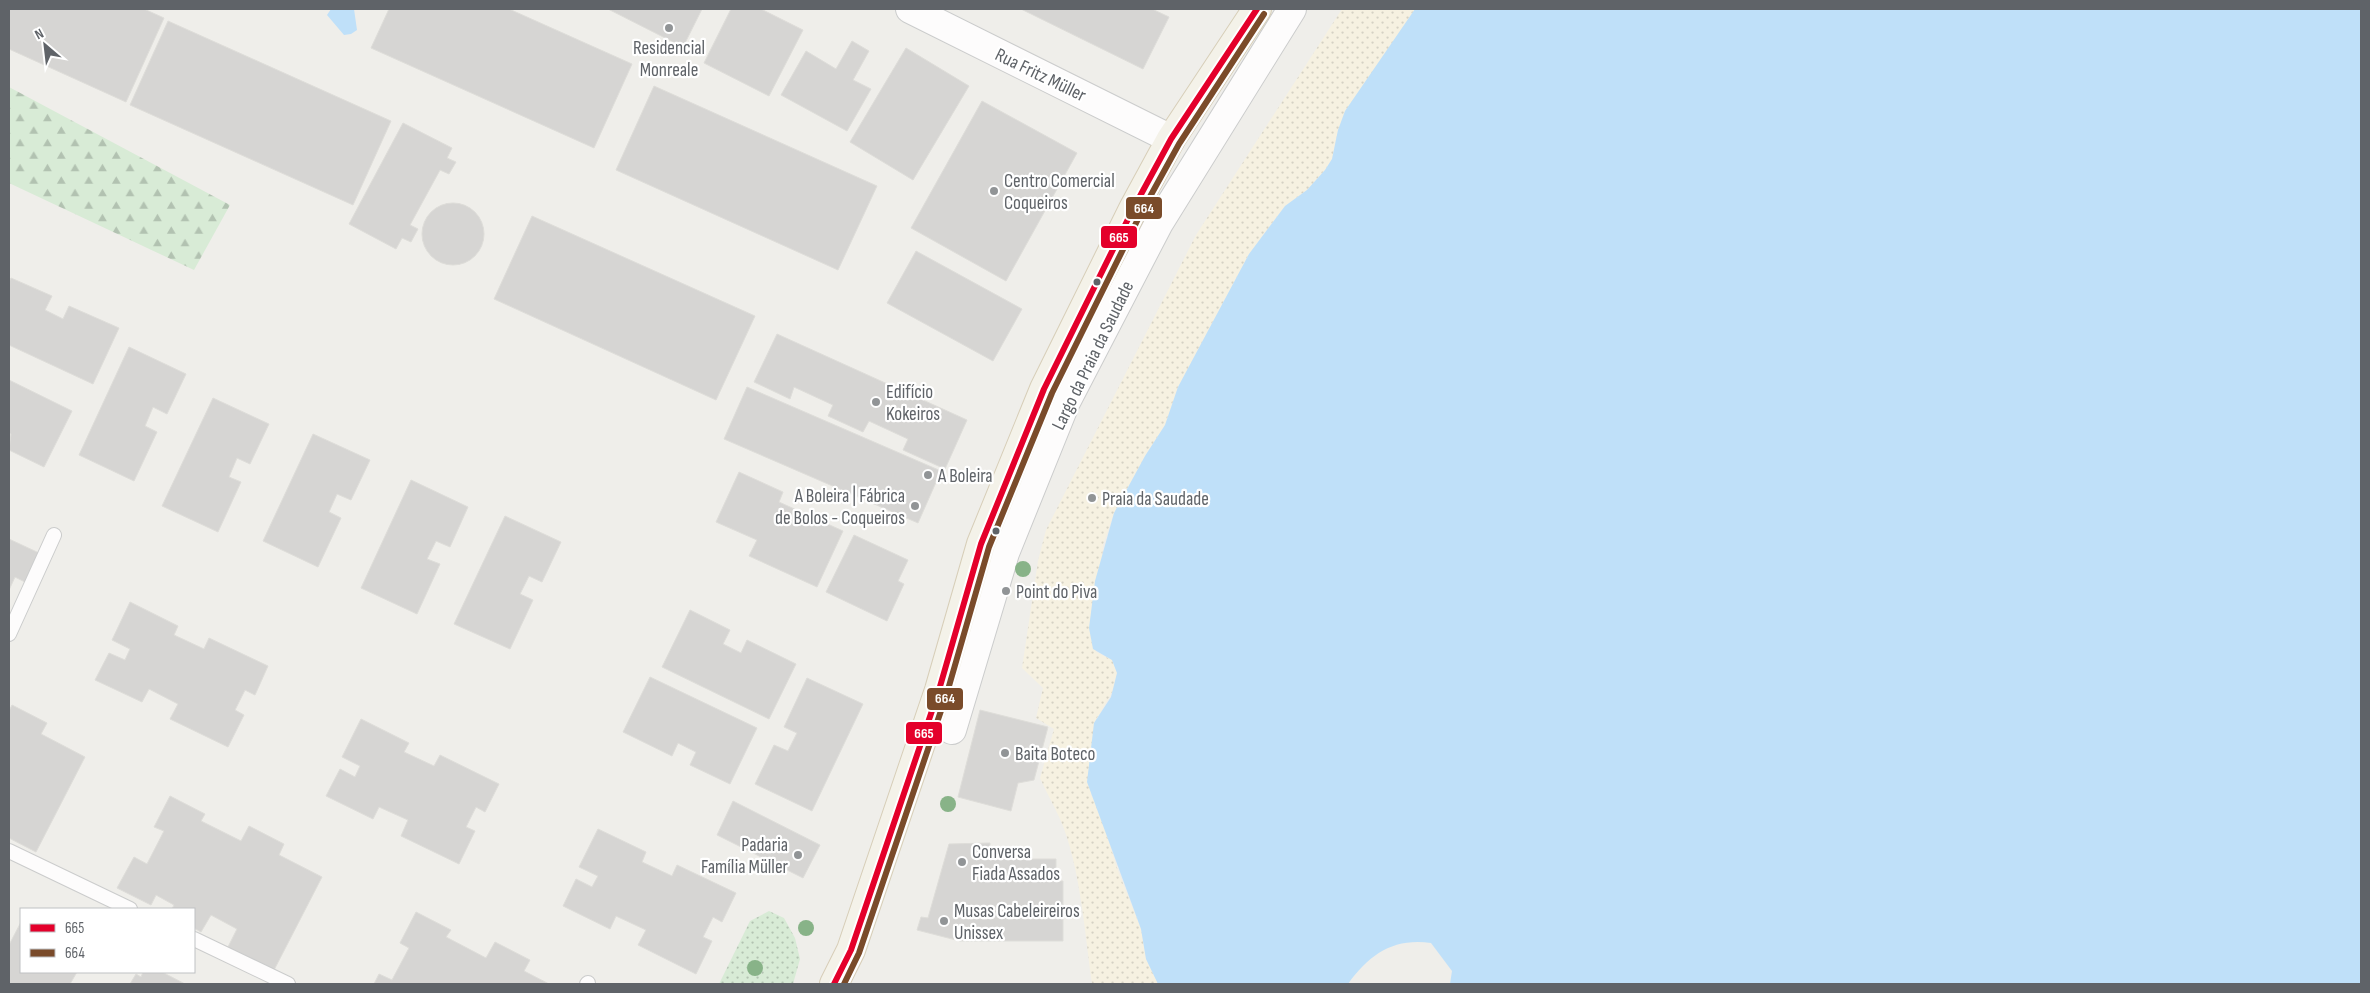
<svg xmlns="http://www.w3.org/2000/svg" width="2370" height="993" viewBox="0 0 2370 993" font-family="'Sofia Sans Condensed',sans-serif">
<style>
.grass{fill:url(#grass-dots)}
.forest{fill:url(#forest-firs)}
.sand{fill:url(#sand-dots)}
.water{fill:#bfe0f9}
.building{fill:#d6d5d3;stroke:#deddd9}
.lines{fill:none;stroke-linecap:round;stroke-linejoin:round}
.lane-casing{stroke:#cbcccc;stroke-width:16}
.street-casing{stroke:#cbcccc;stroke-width:30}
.primary-casing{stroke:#d7ceb8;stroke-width:30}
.lane{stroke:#fdfcfc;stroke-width:14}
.street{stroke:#fdfcfc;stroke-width:28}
.primary{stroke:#f4f2e9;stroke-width:28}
.bus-1-casing{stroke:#fff;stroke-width:10}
.bus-2-casing{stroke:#fff;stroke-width:10}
.bus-1{stroke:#e4002b;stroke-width:6}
.bus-2{stroke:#7a4b2a;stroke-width:6}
.tree{fill:#88b388}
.poi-dot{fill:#919496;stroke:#fff;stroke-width:2}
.bus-dot{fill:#5f6368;stroke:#fff;stroke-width:2}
.labels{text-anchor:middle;stroke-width:4.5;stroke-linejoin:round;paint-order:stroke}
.poi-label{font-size:19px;fill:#5f6368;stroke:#fff;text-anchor:start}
.street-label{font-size:19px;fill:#5f6368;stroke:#fff}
.line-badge{stroke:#fff;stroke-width:2}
.badge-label{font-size:14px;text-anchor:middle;font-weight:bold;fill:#fff}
</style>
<defs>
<pattern id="grass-dots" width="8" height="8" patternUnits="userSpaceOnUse" patternTransform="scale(1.25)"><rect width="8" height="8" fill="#d8ebd6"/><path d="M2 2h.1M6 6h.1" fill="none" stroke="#b2c2b1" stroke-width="1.8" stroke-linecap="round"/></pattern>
<pattern id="forest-firs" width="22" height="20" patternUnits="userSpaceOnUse" patternTransform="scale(1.25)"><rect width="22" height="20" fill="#d8ebd6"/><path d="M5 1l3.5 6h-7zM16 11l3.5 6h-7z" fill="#b2c2b1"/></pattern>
<pattern id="sand-dots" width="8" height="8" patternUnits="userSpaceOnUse" patternTransform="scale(1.25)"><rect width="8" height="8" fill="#f6f1e1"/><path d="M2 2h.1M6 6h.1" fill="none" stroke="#d5d1c4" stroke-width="1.8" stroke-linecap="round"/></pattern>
</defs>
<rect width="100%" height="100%" fill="#efeeea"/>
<path class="grass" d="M 769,911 L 784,918 L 795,938 L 800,959 L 793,984 L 719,984 L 750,921 Z"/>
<path class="forest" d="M 9,87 L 230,205 L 194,270 L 9,183 Z"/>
<path class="sand" d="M 1342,9 L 1415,9 L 1338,130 L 1332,159 L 1325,170 L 1307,190 L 1285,206 L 1249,254 L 1178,387 L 1165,425 L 1145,456 L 1114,513 L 1103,545 L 1096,652 L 1112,660 L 1117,673 L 1114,689 L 1094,723 L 1091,795 L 1098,807 L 1118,871 L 1141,929 L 1146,959 L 1158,984 L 1092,984 C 1085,935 1080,864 1060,819 C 1054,805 1046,792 1040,778 L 1054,729 L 1036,718 L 1043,688 L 1022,668 L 1038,561 L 1046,530 L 1196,235 Z"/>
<path class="water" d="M 331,9 L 354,9 L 357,30 L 351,34 L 344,35 L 327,15 Z
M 1415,9 L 2361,9 L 2361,984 L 1450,984 L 1452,971 L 1431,943 C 1393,938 1370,954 1348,984 L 1158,984 L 1146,959 L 1141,929 L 1087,782 L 1094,723 L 1111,697 L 1117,673 L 1112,660 L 1093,649 L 1089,628 L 1095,581 L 1114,513 L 1145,456 L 1165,425 L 1178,387 L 1249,254 L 1285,206 L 1307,190 L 1325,170 L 1332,159 L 1338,130 L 1345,111 Z"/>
<path class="building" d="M 9,9 L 144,9 L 164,18 L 126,102 L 9,49 Z
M 389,9 L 509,9 L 632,64 L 594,148 L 371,48 Z
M 608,9 L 702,9 L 683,47 Z
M 731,9 L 761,9 L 803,30 L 769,96 L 704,63 Z
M 1021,9 L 1152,9 L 1169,17 L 1143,69 Z
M 168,21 L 391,121 L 353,205 L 130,105 Z
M 852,41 L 869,51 L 853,80 L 871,89 L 847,131 L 781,95 L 806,51 L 836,69 Z
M 906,48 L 969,86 L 913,180 L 850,142 Z
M 654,86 L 877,186 L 838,270 L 616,170 Z
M 982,101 L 1077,153 L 1006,281 L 911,228 Z
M 403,123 L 452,148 L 447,158 L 456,162 L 449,174 L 440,170 L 410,225 L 418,229 L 411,242 L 402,238 L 396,249 L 349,224 Z
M422 234a31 31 0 1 1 62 0a31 31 0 1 1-62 0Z
M 532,216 L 755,316 L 716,400 L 494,299 Z
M 916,251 L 1022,309 L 993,361 L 887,303 Z
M 11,278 L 52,296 L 45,310 L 63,319 L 69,306 L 119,328 L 93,384 L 9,345 L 9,282 Z
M 777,334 L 967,420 L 945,469 L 903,450 L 908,439 L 869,421 L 863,432 L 828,416 L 833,405 L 794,387 L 790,399 L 754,382 Z
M 129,347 L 186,374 L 167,414 L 153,407 L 145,426 L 157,432 L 134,481 L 79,455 Z
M 9,380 L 72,411 L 44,467 L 9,450 L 11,434 L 9,433 Z
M 747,387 L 941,471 L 918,523 L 724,439 Z
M 213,398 L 269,424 L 250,464 L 237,458 L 229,477 L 241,482 L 218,532 L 162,506 Z
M 313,434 L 370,460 L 351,500 L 337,494 L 329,512 L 341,518 L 318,567 L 263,541 Z
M 739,472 L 783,492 L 779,502 L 843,531 L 817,587 L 749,556 L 757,540 L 716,522 Z
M 411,480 L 468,507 L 450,547 L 436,541 L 427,559 L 440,564 L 417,614 L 361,588 Z
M 505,516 L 561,542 L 542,582 L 529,576 L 520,594 L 533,600 L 510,649 L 454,624 Z
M 854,535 L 908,560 L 898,581 L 904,584 L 887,621 L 826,592 Z
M 9,539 L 39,553 L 25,582 L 15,577 L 9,590 Z
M 130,602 L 178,626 L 174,635 L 204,649 L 209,638 L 268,666 L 255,695 L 245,690 L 235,710 L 244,715 L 228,747 L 170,719 L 178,704 L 149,689 L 142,702 L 95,680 L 109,653 L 125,660 L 130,649 L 112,640 Z
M 690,610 L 730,630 L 723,644 L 741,653 L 747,640 L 796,664 L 769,719 L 662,667 Z
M 650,677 L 757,728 L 730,784 L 690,765 L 696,752 L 678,743 L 672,756 L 623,732 Z
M 807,678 L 863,704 L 812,811 L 755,784 L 774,745 L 788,751 L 797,733 L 784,727 Z
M 12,705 L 47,723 L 41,734 L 85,757 L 36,852 L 9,838 L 9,711 Z
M 980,710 L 1048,727 L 1034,780 L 1018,783 L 1011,811 L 958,797 Z
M 361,719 L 409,743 L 404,752 L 434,766 L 440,755 L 499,784 L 485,812 L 476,807 L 466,827 L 475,831 L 459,864 L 401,836 L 408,820 L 379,807 L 373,819 L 326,796 L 340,769 L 355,777 L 360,766 L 342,757 Z
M 170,796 L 205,814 L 201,821 L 241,841 L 249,826 L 284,844 L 279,855 L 322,877 L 273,972 L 227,949 L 237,929 L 211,915 L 201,932 L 194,928 L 194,909 L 172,909 L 174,905 L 156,895 L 151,905 L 117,888 L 134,857 L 147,864 L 164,831 L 154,827 Z
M 733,801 L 820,845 L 803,878 L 717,835 Z
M 598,829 L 646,852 L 642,862 L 672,876 L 677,865 L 736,893 L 722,922 L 713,917 L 703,937 L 712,941 L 696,974 L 638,945 L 646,930 L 616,916 L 610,929 L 563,906 L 576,879 L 592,887 L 598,876 L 579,867 Z
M 990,843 L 990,859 L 1056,859 L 1056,881 L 1063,881 L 1063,941 L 960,941 L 917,930 L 921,917 L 928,918 L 949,844 Z
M 416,912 L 451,930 L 446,937 L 486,958 L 495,942 L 530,960 L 524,971 L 549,984 L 374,984 L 379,974 L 392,980 L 409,948 L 400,943 Z
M 21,922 L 21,972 L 77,972 L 70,984 L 9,984 L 9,945 Z
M 143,972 L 162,972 L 185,984 L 130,984 L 136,974 L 141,977 Z"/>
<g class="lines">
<g class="lane-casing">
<path id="lane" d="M 9,634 L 54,535
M 9,851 L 130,909
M 194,939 L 288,984
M 587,984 L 588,983"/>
</g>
<g class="street-casing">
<path id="street" d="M 910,9 L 1171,139
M 952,730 L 1005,553 L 1066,402 L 1159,223 L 1292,9"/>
</g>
<g class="primary-casing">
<path id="primary" d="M 834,984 L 851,950 L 939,690 L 981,544 L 1044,389 L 1133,209 L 1171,139 L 1257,9"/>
</g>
<use href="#lane" class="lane"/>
<use href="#street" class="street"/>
<use href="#primary" class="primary"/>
<g class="bus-1-casing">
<path id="bus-1" d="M 834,984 L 851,950 L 939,690 L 981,544 L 1044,389 L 1133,209 L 1171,139 L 1257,9"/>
</g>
<g class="bus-2-casing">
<path id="bus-2" d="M 844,984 L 859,953 L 947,693 L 989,547 L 1052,393 L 1141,213 L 1179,144 L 1264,14"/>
</g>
<use href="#bus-1" class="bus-1"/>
<use href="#bus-2" class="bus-2"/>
</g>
<g class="tree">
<circle cx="1023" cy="569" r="8"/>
<circle cx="948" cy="804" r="8"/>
<circle cx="806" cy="928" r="8"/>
<circle cx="755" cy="968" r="8"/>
</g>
<g class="poi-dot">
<circle cx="669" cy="28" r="5"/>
<circle cx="994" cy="191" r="5"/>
<circle cx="876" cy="402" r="5"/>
<circle cx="928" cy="475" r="5"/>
<circle cx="1092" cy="498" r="5"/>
<circle cx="915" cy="506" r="5"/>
<circle cx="1006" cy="591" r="5"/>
<circle cx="1005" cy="753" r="5"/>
<circle cx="798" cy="855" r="5"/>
<circle cx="962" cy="862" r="5"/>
<circle cx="944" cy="921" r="5"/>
</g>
<g class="bus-dot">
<circle cx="1097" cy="282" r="4.5"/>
<circle cx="996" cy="531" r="4.5"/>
</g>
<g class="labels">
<g class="poi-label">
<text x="669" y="54" text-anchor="middle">Residencial<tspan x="669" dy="22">Monreale</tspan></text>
<text x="1004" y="187">Centro Comercial<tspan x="1004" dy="22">Coqueiros</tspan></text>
<text x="886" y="398">Edifício<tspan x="886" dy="22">Kokeiros</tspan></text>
<text x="938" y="482">A Boleira</text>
<text x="905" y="502" text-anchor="end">A Boleira | Fábrica<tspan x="905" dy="22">de Bolos - Coqueiros</tspan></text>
<text x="1102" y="505">Praia da Saudade</text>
<text x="1016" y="598">Point do Piva</text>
<text x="1015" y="760">Baita Boteco</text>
<text x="788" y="851" text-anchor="end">Padaria<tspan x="788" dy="22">Família Müller</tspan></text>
<text x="972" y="858">Conversa<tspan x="972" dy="22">Fiada Assados</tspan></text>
<text x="954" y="917">Musas Cabeleireiros<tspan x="954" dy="22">Unissex</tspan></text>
</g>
<g class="street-label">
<text transform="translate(1041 74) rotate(26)" y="7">Rua Fritz Müller</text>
<text transform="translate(1092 355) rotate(-64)" y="7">Largo da Praia da Saudade</text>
</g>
</g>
<g class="line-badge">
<rect x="1125" y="196" width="38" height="24" rx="5" fill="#7a4b2a"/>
<rect x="1100" y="225" width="38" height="24" rx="5" fill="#e4002b"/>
<rect x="926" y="687" width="38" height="24" rx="5" fill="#7a4b2a"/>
<rect x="905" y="721" width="38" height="24" rx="5" fill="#e4002b"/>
</g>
<g class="badge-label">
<text x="1144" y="213">664</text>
<text x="1119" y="242">665</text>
<text x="945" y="703">664</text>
<text x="924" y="738">665</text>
</g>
<rect width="2370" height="993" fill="none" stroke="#5f6368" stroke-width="20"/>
<rect x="20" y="908" width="175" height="65" fill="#ffffff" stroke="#bfc1c3"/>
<rect x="30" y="924" width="25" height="8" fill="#e4002b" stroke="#bfc1c3"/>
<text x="65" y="933" font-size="15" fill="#5f6368">665</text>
<rect x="30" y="949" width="25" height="8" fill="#7a4b2a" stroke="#bfc1c3"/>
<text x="65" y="958" font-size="15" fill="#5f6368">664</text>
<g transform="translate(45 45) rotate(332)" stroke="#ffffff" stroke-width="4" paint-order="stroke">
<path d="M0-4L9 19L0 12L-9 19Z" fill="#5f6368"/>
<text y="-8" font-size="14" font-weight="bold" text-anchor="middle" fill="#5f6368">N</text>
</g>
</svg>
